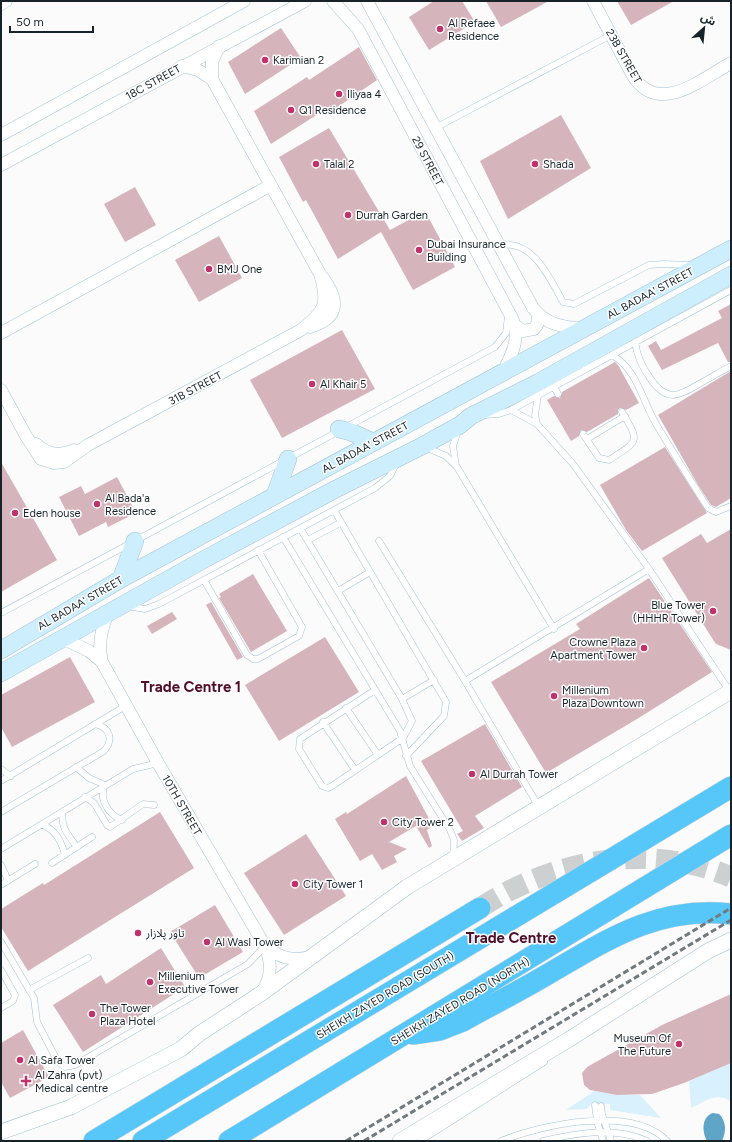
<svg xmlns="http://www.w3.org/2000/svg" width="732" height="1142" viewBox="0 0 732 1142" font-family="Figtree,'Noto Sans Arabic',sans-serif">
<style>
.green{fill:#d9f0fd}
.water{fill:#5ea5c7}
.building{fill:#d6b4bc}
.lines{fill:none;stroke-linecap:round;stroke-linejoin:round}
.motorway-tunnel{stroke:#cdd0d1;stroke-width:21;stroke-dasharray:21 10;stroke-linecap:butt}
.service-casing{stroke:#a3c2d2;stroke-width:7}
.minor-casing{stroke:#a3c2d2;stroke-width:13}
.tertiary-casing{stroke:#a3c2d2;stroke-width:16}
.secondary-casing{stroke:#a3c2d2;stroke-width:18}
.motorway-casing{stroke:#d5d7d8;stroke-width:22}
.service{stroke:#fff;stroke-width:6}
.minor{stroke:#fff;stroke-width:12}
.tertiary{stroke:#fff;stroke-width:15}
.secondary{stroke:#cdeefd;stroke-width:17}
.motorway{stroke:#57c7f9;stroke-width:21}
.rail{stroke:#737a7e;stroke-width:3;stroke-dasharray:6 3;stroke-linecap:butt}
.poi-dot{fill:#be3369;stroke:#fff;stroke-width:1.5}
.labels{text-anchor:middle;stroke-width:3;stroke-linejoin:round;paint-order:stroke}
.poi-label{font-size:11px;fill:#172329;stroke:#fff;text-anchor:start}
.street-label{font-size:11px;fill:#172329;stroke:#fff}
.district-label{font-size:15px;font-weight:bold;fill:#510e29;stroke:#fff}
</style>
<rect width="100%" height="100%" fill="#fbfbfb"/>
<path class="green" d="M 731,1063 L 731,1102 C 718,1091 704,1102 691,1108 L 689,1081 Z
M 594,1091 L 617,1095 L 640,1095 L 661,1118 L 610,1110 L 610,1104 L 592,1103 L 587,1109 L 566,1110 Z"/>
<path class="water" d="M 713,1113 L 719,1114 C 727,1122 726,1132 722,1141 L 707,1141 C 702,1132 701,1117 713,1113 Z"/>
<path class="building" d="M 434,1 L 462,1 L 475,22 L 429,50 L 409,17 Z
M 486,1 L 549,1 L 501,27 Z
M 617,1 L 674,1 L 631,25 Z
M 281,28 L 301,58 L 245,94 L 228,62 Z
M 359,47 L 377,80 L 332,111 L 329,107 L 271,144 L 254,111 L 307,77 L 309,80 Z
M 561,115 L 591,168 L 508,219 L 480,161 Z
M 329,128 L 390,230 L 425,211 L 455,267 L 413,290 L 381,232 L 338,259 L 306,200 L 303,202 L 279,157 Z
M 135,187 L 156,225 L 125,242 L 104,204 Z
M 219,236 L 242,278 L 199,302 L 175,260 Z
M 731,304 L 731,362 L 728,362 L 718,343 L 662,370 L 648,346 L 656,341 L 661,350 L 722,318 L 718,311 Z
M 342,330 L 375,389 L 282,438 L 250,380 Z
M 615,362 L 618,365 L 639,403 L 626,410 L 620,408 L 618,410 L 618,414 L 587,432 L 581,430 L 579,436 L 571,441 L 547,400 L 554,396 L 560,398 L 562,392 Z
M 731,371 L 731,498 L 716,507 L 711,505 L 698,485 L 658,415 Z
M 665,447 L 707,513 L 642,551 L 626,530 L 600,485 Z
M 1,462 L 57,560 L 1,592 Z
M 117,477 L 136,513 L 108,527 L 106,522 L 79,536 L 59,497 L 81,486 L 85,494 Z
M 731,529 L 731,650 L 716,644 L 712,638 L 662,558 L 701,534 L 707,543 Z
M 253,574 L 287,631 L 251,652 L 219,598 L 221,597 L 219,594 Z
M 649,578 L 712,672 L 637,719 L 546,773 L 491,682 L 580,629 L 576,624 Z
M 211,602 L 243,657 L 237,660 L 206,605 Z
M 172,612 L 177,619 L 152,634 L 147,626 Z
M 325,637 L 359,692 L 279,741 L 245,685 Z
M 70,657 L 95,702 L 12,747 L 1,727 L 1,695 Z
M 485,724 L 522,787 L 475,816 L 484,828 L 462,841 L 457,834 L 463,831 L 421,761 Z
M 406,776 L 433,826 L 427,830 L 432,846 L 429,848 L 416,826 L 389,842 L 407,849 L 394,856 L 397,862 L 382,870 L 372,854 L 360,861 L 335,819 L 346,812 L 347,814 Z
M 160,812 L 194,868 L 28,971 L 1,927 L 1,909 L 43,883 L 44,885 Z
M 306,834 L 346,896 L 284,935 L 244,873 Z
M 215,905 L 243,952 L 199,978 L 170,932 Z
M 161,948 L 185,987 L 83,1052 L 53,1005 L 101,975 L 106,984 Z
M 731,994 L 731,1063 L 684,1083 L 652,1094 L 617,1095 L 590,1090 L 584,1085 L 582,1073 L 587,1067 L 662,1025 Z
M 23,1030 L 49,1077 L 10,1098 L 1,1082 L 1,1043 Z"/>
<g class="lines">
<path class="motorway-tunnel" d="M 480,908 C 554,859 648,842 731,877"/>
<g class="service-casing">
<path id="service" d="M 435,128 L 611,35
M 499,245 C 533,239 549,277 563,302 L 574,304 L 649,265 L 664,264 L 690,265
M 635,342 C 637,356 642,367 650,378 C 666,402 678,397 699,384 C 710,378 720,372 731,366
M 612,355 C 637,369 642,400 656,424 C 673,452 690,480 708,508 L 716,512 L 731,506
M 554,387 L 558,394
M 511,410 L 537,424 L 573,464 L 649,569 L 730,692
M 484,415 L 499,414 L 511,410 L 731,290
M 537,424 L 535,415 L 538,396
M 583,434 L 599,458 L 609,460 C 638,441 641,443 622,412
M 587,439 L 625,416
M 425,447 L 446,456 L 457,467 L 554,629
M 456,466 L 453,446 L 458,430
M 334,510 L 446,702 L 444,716 L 406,756
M 300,528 L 402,699 L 412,721 L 403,738 L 332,786 L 328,788 L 322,786 L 299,749 L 300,739 L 375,690
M 283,537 L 400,731 L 410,766 L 450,830 L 454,840 L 453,857
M 308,540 L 340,523
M 379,541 L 465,681 L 539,807
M 204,580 L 247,655 L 253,659 L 258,659 L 299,636 L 302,627 L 258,550
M 338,591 L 370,572
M 127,606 L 145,609 L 159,604 L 375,488 L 390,476 L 397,462
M 1,613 L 495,347 L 506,333 L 508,316
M 465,681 L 649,569
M 402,699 L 434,680
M 346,708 L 378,755
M 323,722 L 355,770
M 76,767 L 89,778 L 105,785 C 98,799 109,815 122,820
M 1,769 L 11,776
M 1,781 L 127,705
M 85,797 L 94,803 L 107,825 L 110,827 L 143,804 L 154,805
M 63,811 C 60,827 68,835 77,847
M 1,812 L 104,751 C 114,740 110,727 95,724
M 42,824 C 56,831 61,840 65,855
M 1,849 L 133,769 L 158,763
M 52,863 L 92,837
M 1,865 L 8,880
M 1,885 L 35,864
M 1,942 L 34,998 L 37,1022 L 58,1062 L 65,1067 L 75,1065 L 248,964 L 265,946
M 1,970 L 15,995 L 13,1001 L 1,1008
M 29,990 L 88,958
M 595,1105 L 597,1121 L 603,1141
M 601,1106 L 602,1114 L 611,1141
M 420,1141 L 544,1062
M 501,1141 C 543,1124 633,1105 667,1141
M 543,1141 C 576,1133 615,1126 647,1141"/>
</g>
<g class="minor-casing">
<path id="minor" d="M 333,1 L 358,29 L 512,318 C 521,338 512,354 503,372
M 367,1 L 533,308 C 546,325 563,327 584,329
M 593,1 L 633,76 C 659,116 700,80 731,63
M 1,4 L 6,1
M 219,46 L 212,62 L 212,79 L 320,274 C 338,297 343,317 310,327
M 182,66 L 198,70 L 212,79
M 1,135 L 244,1
M 1,165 L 305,1
M 516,326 L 523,331 L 534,329 L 537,325 L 538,315
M 1,333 L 271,185
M 1,390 L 26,436 L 41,459 L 54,463 L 64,462 L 88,445 L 301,330 C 325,311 329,304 320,274
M 36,444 C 48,455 59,456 74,450
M 107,615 C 101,632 98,644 102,662 L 158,763 L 265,946 C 272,962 272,977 262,992
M 64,639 L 89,651 L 102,662
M 265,946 C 279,958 292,961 310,957"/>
</g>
<g class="tertiary-casing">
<path id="tertiary" d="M 1,1132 L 71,1107 L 181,1049 L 199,1034 L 262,993 L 407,887 L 731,691
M 400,1141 L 568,1040 L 708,951 L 731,940"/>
</g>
<g class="secondary-casing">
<path id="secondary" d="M 339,429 L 351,432 L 373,442
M 275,495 L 288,459
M 121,579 L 135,541
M 1,650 L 121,579 L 731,249
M 1,673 L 203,560 L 334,490 L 422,446 L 460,425 L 471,416 L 539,382 L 731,275"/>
</g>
<g class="motorway-casing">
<path id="motorway" d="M 413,1034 L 440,1030 L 463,1021 C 489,1006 516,993 543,977 C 604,942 656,905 731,914
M 94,1141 L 480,908
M 143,1141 L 731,787
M 229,1141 L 731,835"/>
</g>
<use href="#service" class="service"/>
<use href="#minor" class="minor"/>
<use href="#tertiary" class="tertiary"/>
<use href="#secondary" class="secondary"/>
<use href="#motorway" class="motorway"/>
<path class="rail" d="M 346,1141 L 731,908
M 364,1141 L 731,920"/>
</g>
<g class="poi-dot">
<circle cx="440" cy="29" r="4"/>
<circle cx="265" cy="60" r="4"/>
<circle cx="339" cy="94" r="4"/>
<circle cx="291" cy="110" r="4"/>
<circle cx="316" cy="164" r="4"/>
<circle cx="535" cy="164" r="4"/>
<circle cx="348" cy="215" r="4"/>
<circle cx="419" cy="250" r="4"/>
<circle cx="209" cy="269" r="4"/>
<circle cx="312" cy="384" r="4"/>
<circle cx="97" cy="504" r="4"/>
<circle cx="15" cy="513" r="4"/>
<circle cx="713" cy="611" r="4"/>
<circle cx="644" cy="648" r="4"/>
<circle cx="554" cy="696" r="4"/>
<circle cx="472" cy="774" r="4"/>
<circle cx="384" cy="822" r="4"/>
<circle cx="295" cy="884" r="4"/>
<circle cx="138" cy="933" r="4"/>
<circle cx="207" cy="942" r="4"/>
<circle cx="150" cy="982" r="4"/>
<circle cx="92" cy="1014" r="4"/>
<circle cx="679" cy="1044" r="4"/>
<circle cx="20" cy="1060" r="4"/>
<path d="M24 1075h4v4h4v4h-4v4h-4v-4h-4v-4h4z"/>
</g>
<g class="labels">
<g class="poi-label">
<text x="448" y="27">Al Refaee<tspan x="448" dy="13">Residence</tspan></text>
<text x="273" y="64">Karimian 2</text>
<text x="347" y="98">Iliyaa 4</text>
<text x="299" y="114">Q1 Residence</text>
<text x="324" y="168">Talal 2</text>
<text x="543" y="168">Shada</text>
<text x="356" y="219">Durrah Garden</text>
<text x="427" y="248">Dubai Insurance<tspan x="427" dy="13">Building</tspan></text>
<text x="217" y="273">BMJ One</text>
<text x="320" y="388">Al Khair 5</text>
<text x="105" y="502">Al Bada'a<tspan x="105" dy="13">Residence</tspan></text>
<text x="23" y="517">Eden house</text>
<text x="705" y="609" text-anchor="end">Blue Tower<tspan x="705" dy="13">(HHHR Tower)</tspan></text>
<text x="636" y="646" text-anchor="end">Crowne Plaza<tspan x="636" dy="13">Apartment Tower</tspan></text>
<text x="562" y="694">Millenium<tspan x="562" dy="13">Plaza Downtown</tspan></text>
<text x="480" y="778">Al Durrah Tower</text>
<text x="392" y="826">City Tower 2</text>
<text x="303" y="888">City Tower 1</text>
<text x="146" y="937">تاور پلازار</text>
<text x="215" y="946">Al Wasl Tower</text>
<text x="158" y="980">Millenium<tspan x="158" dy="13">Executive Tower</tspan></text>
<text x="100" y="1012">The Tower<tspan x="100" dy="13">Plaza Hotel</tspan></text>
<text x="671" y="1042" text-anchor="end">Museum Of<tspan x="671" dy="13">The Future</tspan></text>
<text x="28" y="1064">Al Safa Tower</text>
<text x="35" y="1079">Al Zahra (pvt)<tspan x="35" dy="13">Medical centre</tspan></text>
</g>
<g class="street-label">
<text transform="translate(624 56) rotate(60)" y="4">23B STREET</text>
<text transform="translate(153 82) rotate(-29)" y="4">18C STREET</text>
<text transform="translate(428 161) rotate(62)" y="4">29 STREET</text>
<text transform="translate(650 293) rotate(-28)" y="4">AL BADAA' STREET</text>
<text transform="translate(195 388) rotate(-28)" y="4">31B STREET</text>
<text transform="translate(365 447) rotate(-28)" y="4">AL BADAA' STREET</text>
<text transform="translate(80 603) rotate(-30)" y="4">AL BADAA' STREET</text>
<text transform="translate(182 805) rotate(60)" y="4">10TH STREET</text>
<text transform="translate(385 995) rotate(-31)" y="4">SHEIKH ZAYED ROAD (SOUTH)</text>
<text transform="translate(460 1001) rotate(-31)" y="4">SHEIKH ZAYED ROAD (NORTH)</text>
</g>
<g class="district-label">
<text x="191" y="692">Trade Centre 1</text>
<text x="511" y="943">Trade Centre</text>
</g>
</g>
<rect width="732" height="1142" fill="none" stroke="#172329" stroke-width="4"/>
<g transform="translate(704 28) rotate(27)" stroke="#ffffff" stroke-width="3" paint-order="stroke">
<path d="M0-3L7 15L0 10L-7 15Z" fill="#172329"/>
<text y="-6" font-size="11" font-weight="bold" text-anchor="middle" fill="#172329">ش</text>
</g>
<path d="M10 26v6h83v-6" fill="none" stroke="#172329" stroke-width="2"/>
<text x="16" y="26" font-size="12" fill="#172329" stroke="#ffffff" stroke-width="3" paint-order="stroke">50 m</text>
</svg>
